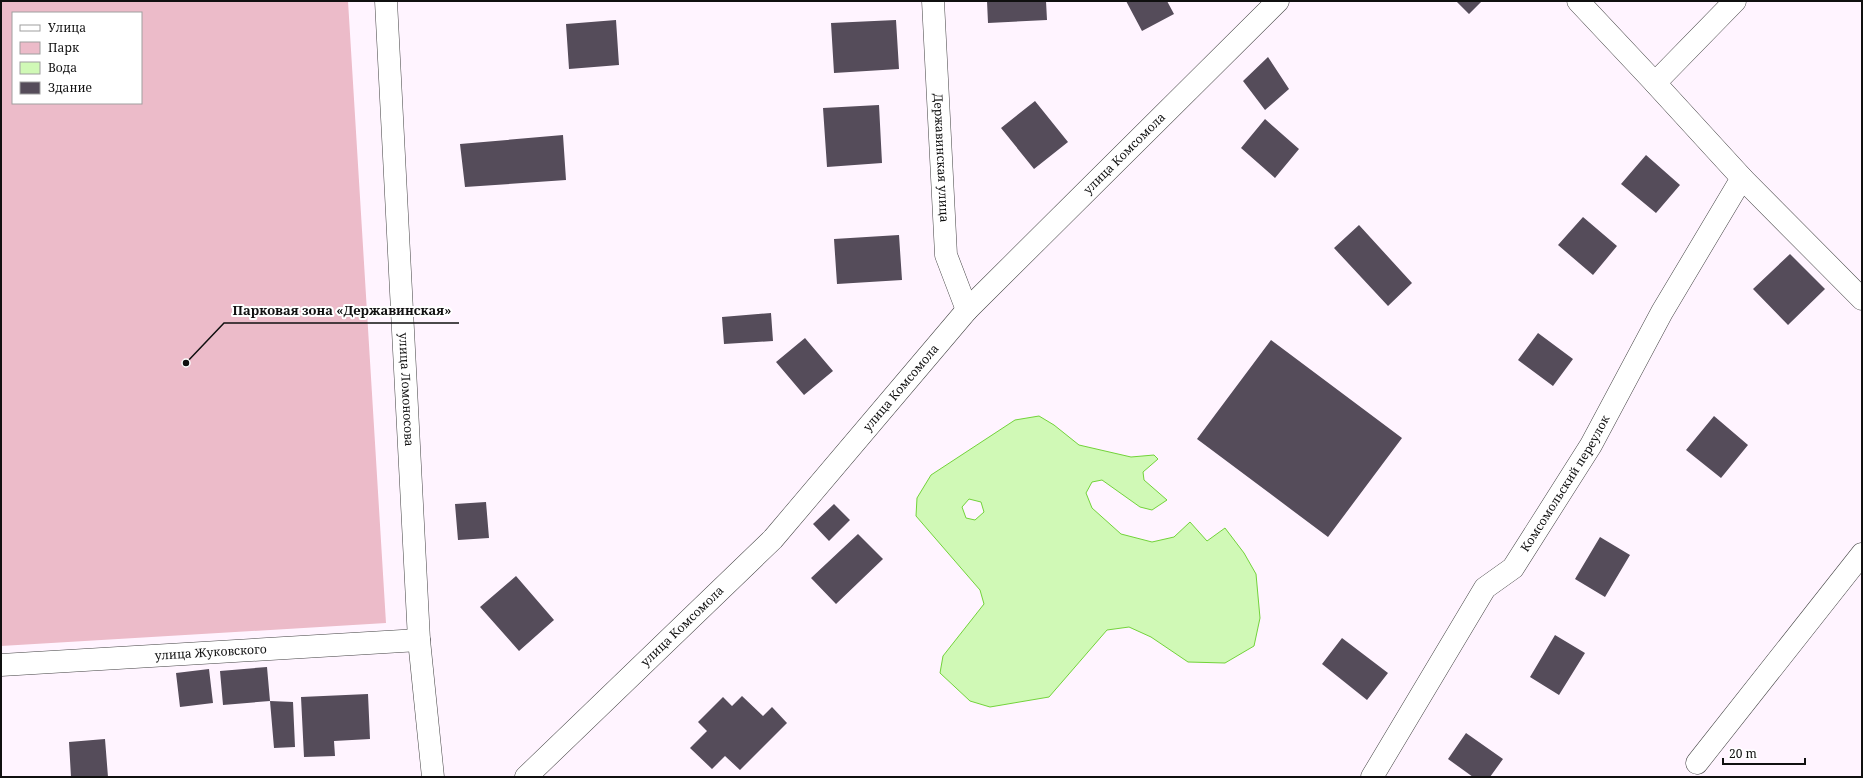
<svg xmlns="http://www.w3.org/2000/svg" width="1863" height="778" viewBox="0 0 1863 778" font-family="'Noto Serif',serif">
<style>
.green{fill:#ecbbc9;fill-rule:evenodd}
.water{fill:#d0f9b6;stroke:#72d33a;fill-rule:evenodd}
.building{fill:#554c5a}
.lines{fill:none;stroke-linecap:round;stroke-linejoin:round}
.minor-casing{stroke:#434343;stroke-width:23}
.minor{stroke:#fff;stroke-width:22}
.labels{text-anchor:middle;stroke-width:4;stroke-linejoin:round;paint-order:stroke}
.street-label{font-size:12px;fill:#101010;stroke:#fff}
.leader{fill:none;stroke:#101010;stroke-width:1.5}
.callout-dot{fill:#101010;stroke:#fff;stroke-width:1.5}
.callout-label{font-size:13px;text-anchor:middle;font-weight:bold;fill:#101010;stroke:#fff;stroke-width:4;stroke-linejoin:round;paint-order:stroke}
</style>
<rect width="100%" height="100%" fill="#fff4ff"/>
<path class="green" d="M 1,1 L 348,1 L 386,623 L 1,646 ZM 13,13 L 141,13 L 141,103 L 13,103 Z"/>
<path class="water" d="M 1039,416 L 1054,425 L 1079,445 L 1131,457 L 1154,455 L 1158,459 L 1143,472 L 1144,480 L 1167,500 L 1152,510 L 1140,507 L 1102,480 L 1092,482 L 1086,493 L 1092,508 L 1121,534 L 1152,542 L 1174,537 L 1190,522 L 1207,541 L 1225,528 L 1244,553 L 1256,574 L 1260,618 L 1254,646 L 1225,663 L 1188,662 L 1151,637 L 1129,627 L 1107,630 L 1049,697 L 990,707 L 970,701 L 940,673 L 943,656 L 984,604 L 980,590 L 916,516 L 917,498 L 931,475 L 1015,420 ZM 969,499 L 981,502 L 984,512 L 975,520 L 966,518 L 962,507 Z"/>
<path class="building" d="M 987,1 L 1046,1 L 1047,20 L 988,23 Z
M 1126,1 L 1167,1 L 1174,14 L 1142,31 Z
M 1456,1 L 1482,1 L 1469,14 Z
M 616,20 L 619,65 L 569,69 L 566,24 Z
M 896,20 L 899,69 L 834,73 L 831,23 Z
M 1268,57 L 1289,89 L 1265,110 L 1243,81 Z
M 1035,101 L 1068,142 L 1034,169 L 1001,128 Z
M 879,105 L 882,163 L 827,167 L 823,108 Z
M 1265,119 L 1299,149 L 1275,178 L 1241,148 Z
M 563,135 L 566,180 L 465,187 L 460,144 Z
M 1646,155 L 1680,185 L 1656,213 L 1621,184 Z
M 1583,217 L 1617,246 L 1593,275 L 1558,245 Z
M 1359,225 L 1412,283 L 1388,306 L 1334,248 Z
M 899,235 L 902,280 L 837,284 L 834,239 Z
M 1790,254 L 1825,289 L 1788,325 L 1753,289 Z
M 771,313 L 773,341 L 724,344 L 722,317 Z
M 1538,333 L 1573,359 L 1553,386 L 1518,360 Z
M 805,338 L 833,371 L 804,395 L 776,362 Z
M 1271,340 L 1402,438 L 1328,537 L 1197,439 Z
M 1714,416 L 1748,445 L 1721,478 L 1686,450 Z
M 486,502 L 489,538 L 458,540 L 455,504 Z
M 834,504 L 850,520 L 829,541 L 813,524 Z
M 858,534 L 883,559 L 836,604 L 811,578 Z
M 1600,537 L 1630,555 L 1605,597 L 1575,579 Z
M 516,576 L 554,620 L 519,651 L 480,607 Z
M 1555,635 L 1585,653 L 1559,695 L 1530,677 Z
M 1342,638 L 1388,673 L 1367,700 L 1322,664 Z
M 267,667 L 270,701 L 223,705 L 220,671 Z
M 209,669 L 213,703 L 180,707 L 176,673 Z
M 368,694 L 370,739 L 334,741 L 335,756 L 304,757 L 301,697 Z
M 742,696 L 763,716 L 772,707 L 787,723 L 740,770 L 725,756 L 712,769 L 690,748 L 707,731 L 698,722 L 723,697 L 732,706 Z
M 270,701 L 293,702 L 295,747 L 274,748 Z
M 1466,733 L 1503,759 L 1490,777 L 1473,777 L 1448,759 Z
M 105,739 L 108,777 L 71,777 L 69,742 Z"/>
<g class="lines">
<g class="minor-casing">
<g id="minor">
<path id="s1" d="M 386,1 L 419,640 L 433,777"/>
<path id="s2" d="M 933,1 L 946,255 L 967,310"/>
<path d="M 1578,1 L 1655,83"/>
<path d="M 1742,178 L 1862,299"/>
<path id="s3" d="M 1,665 L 419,640"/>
<path d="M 1697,763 L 1862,554"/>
<path id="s4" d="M 526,777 L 773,539 L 967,310 L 1278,1"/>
<path id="s5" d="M 1372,777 L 1485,588 L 1513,568 L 1591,445 L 1662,312 L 1742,178 L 1655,83 L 1735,1"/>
</g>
</g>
<use href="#minor" class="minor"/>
</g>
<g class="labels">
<g class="street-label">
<text dy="4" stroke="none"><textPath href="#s4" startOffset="865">улица Комсомола</textPath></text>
<text dy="4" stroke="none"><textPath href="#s2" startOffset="157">Державинская улица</textPath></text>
<text dy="4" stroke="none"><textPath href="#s4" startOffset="541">улица Комсомола</textPath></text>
<text dy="4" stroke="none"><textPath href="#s1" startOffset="389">улица Ломоносова</textPath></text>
<text dy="4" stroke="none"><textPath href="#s5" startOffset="354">Комсомольский переулок</textPath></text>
<text dy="4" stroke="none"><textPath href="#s4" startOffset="217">улица Комсомола</textPath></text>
<text dy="4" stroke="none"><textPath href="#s3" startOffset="210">улица Жуковского</textPath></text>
</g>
</g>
<path class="leader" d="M186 363L224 323H459"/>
<circle class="callout-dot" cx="186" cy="363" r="4"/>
<g class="callout-label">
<text x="342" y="315">Парковая зона «Державинская»</text>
</g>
<rect width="1863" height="778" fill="none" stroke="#101010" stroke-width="4"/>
<rect x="12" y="12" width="130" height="92" fill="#ffffff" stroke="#9f9f9f"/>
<rect x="20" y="25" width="20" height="6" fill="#ffffff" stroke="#9f9f9f"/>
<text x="48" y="32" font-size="12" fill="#101010">Улица</text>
<rect x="20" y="42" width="20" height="12" fill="#ecbbc9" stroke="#9f9f9f"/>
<text x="48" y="52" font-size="12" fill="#101010">Парк</text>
<rect x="20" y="62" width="20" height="12" fill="#d0f9b6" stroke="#9f9f9f"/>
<text x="48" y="72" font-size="12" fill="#101010">Вода</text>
<rect x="20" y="82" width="20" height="12" fill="#554c5a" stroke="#9f9f9f"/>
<text x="48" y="92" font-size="12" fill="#101010">Здание</text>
<path d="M1723 758v6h82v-6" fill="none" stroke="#101010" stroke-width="2"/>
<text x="1729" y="758" font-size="12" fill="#101010" stroke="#ffffff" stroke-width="3" paint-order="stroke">20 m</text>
</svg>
